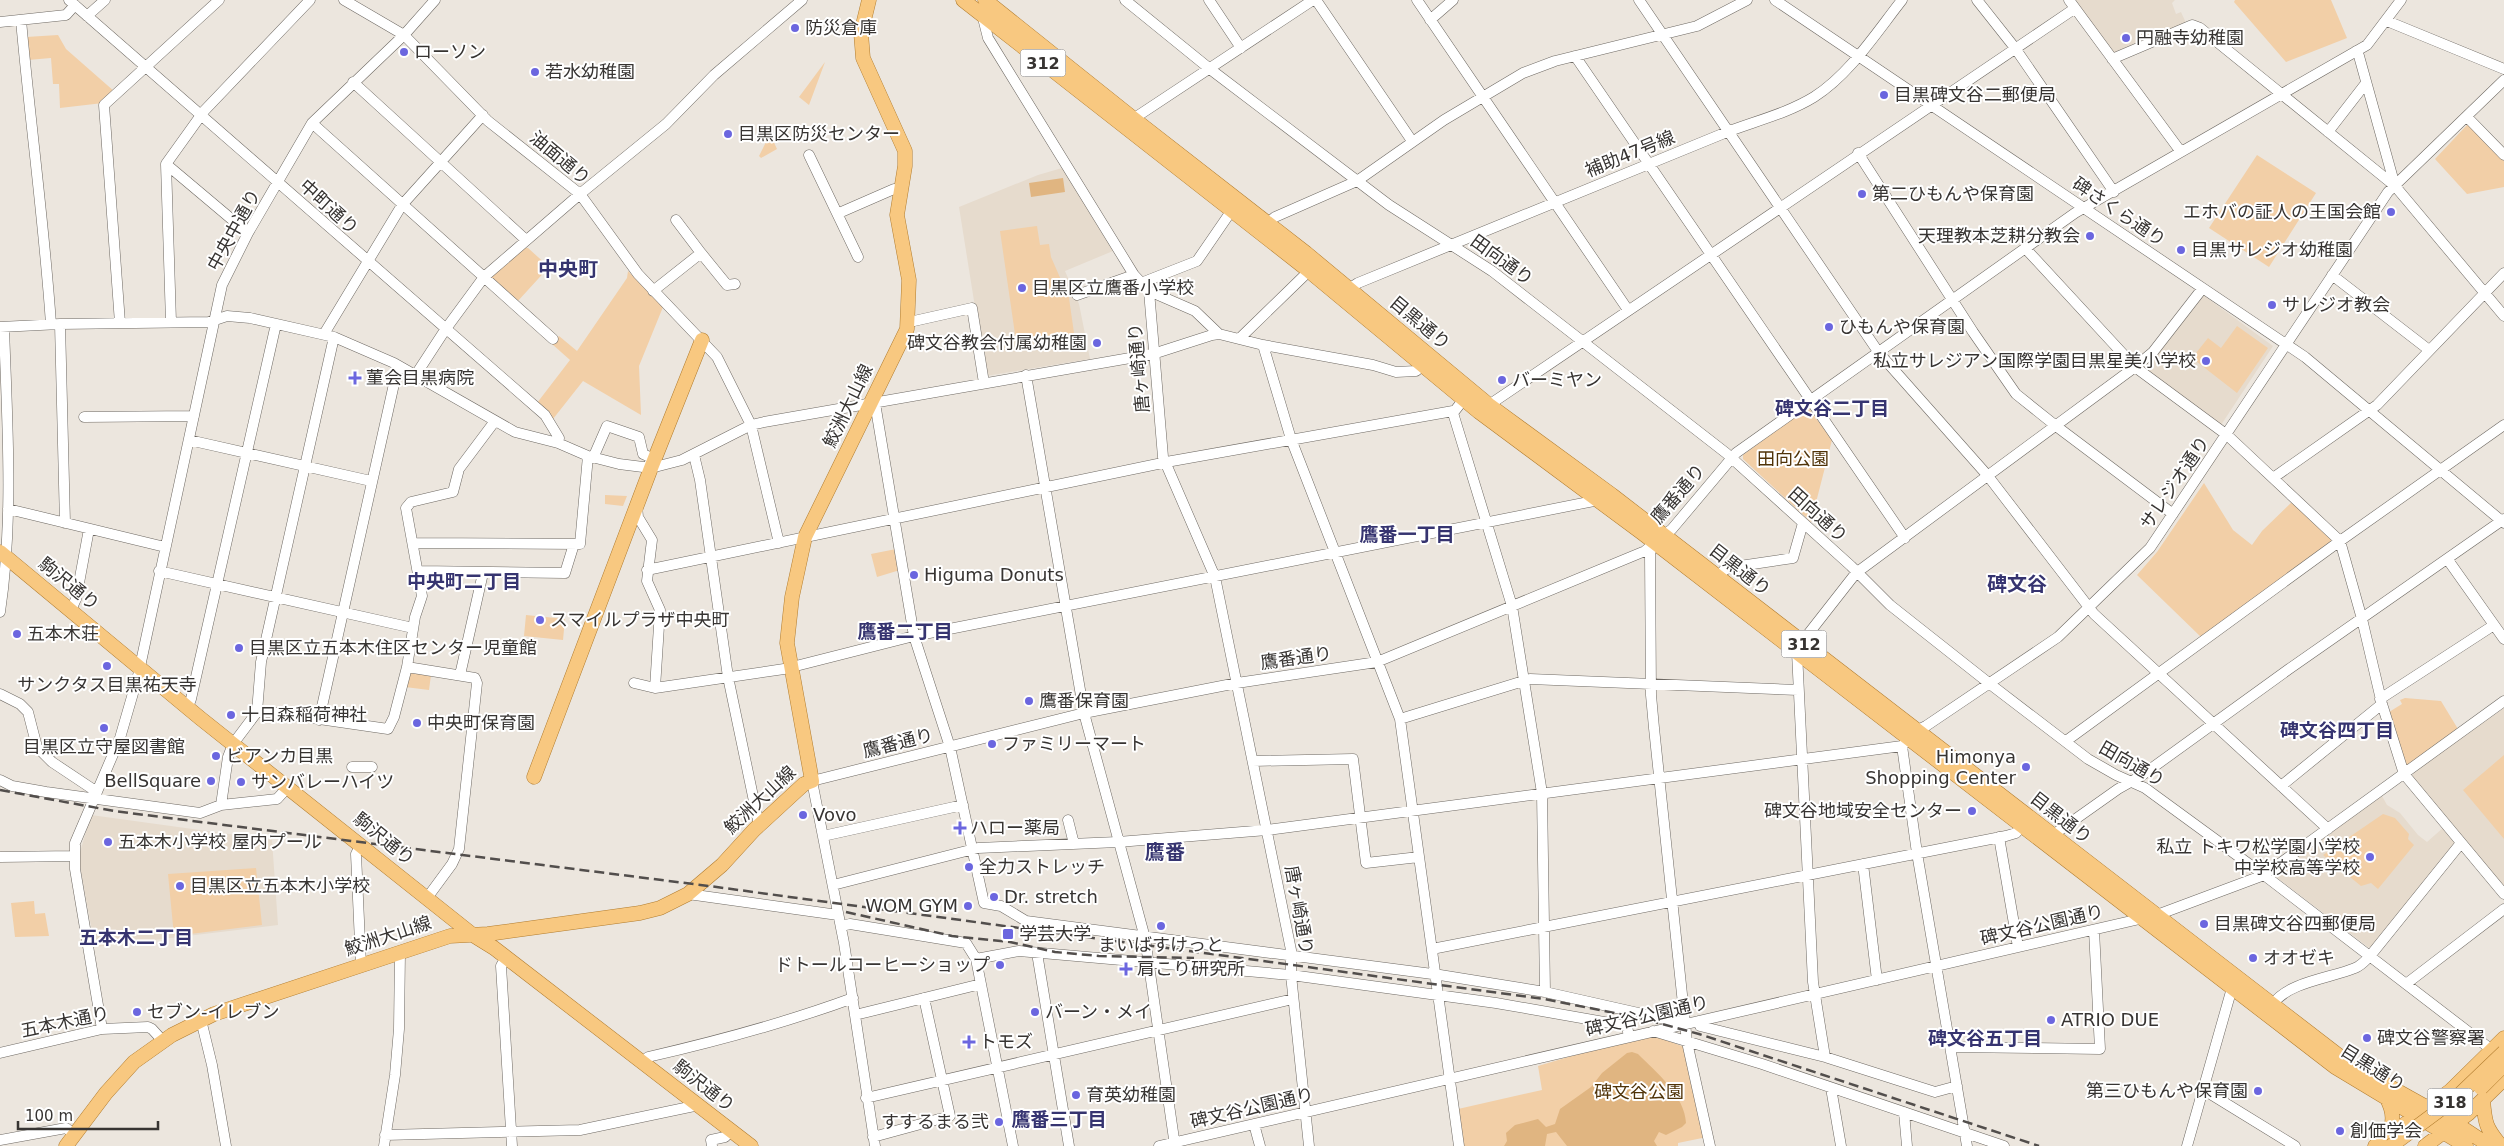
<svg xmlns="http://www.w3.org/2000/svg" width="2504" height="1146" viewBox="0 0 2504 1146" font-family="'DejaVu Sans','Noto Sans JP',sans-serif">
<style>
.built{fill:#e6dbcd}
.green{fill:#f2cfa7}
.water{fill:#e0b581}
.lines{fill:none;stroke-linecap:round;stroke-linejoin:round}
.minor-casing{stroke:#6e6963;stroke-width:11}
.major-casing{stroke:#b17c2e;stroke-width:15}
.minor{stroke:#fff;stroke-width:10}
.major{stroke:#f8c880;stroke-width:14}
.rail{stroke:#524e4c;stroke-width:2.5;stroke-dasharray:10 5;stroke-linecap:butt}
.major-bridge-casing{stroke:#b17c2e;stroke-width:15;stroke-linecap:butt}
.major-bridge{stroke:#f8c880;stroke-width:14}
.poi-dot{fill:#6b66df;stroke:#fff;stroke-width:2}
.labels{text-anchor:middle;stroke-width:4;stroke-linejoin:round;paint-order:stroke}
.shield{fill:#fff;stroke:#737170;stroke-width:1}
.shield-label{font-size:16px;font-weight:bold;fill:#373432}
.poi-label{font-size:18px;fill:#373432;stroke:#fff;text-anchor:start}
.street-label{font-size:18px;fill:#373432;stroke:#fff}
.park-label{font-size:18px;fill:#503308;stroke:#fff}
.neighbourhood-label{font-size:19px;font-weight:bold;fill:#363470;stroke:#fff}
.quarter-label{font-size:20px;font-weight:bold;fill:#363470;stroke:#fff}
</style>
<rect width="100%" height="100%" fill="#ece6de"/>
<path class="built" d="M 2073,0 L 2175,0 L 2172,3 L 2176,14 L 2181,12 L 2186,23 L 2117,53 L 2112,52 Z
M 1062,168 L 1113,251 L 1065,271 L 1079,304 L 1090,359 L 986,376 L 959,207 L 1038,175 Z
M 2203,295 L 2273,346 L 2221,425 L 2139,367 L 2158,354 Z
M 2504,708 L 2504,887 L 2412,778 L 2414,772 Z
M 2382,796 L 2387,805 L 2400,813 L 2418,835 L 2427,842 L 2444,827 L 2456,842 L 2372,947 L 2368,947 L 2275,876 L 2275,872 Z
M 91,815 L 272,840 L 278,925 L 95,947 L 80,867 L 80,852 Z"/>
<path class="green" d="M 2235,0 L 2331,0 L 2347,38 L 2286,62 L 2234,2 Z
M 58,35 L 66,49 L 115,92 L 103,103 L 60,108 L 59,84 L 53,84 L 51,58 L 28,60 L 26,37 Z
M 825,62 L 809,105 L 799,97 Z
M 2468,124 L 2504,161 L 2504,187 L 2467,194 L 2435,159 Z
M 770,134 L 777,149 L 761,158 L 759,156 Z
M 2257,155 L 2316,193 L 2269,267 L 2209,228 Z
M 1037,226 L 1040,245 L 1049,244 L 1051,257 L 1069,298 L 1074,333 L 1016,341 L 1000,231 Z
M 522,248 L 528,248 L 549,267 L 517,302 L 492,280 L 492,276 Z
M 628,271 L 663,307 L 639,366 L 641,415 L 583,381 L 553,419 L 537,403 L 570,360 L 552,344 L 559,336 L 577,351 L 627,278 Z
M 2237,326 L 2268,348 L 2237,393 L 2192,358 L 2208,338 L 2221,348 Z
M 1808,407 L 1832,440 L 1811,522 L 1743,459 L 1743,455 Z
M 2204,483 L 2233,530 L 2252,545 L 2262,531 L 2294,500 L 2331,538 L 2331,542 L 2202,638 L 2137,575 L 2157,552 Z
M 605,495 L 627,496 L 623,506 L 605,504 Z
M 896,549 L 900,570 L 877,577 L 871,554 Z
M 526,615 L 565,619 L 563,640 L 524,636 Z
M 408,673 L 431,675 L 429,690 L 405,687 Z
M 2405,698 L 2441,701 L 2458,729 L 2409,766 L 2406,765 L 2389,712 L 2402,704 L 2400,700 Z
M 2504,755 L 2504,839 L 2463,790 Z
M 2383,814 L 2395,818 L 2409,834 L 2408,839 L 2414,845 L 2378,889 L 2371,883 L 2361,886 L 2323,855 Z
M 256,868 L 262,925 L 174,936 L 168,874 Z
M 34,901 L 35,914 L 45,913 L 49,936 L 15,937 L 11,903 Z
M 1649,1033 L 1684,1047 L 1707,1137 L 1678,1143 L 1678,1146 L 1462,1146 L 1458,1109 L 1542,1090 L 1538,1066 Z"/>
<path class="water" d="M 1063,178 L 1065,192 L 1031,197 L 1029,183 Z
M 1632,1052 L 1638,1054 C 1656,1072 1685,1096 1686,1123 L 1682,1127 L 1666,1135 L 1659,1132 L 1654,1141 L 1657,1146 L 1567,1146 L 1556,1132 L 1547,1134 L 1545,1146 L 1504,1146 L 1507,1141 L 1506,1133 L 1515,1125 L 1538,1119 L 1546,1127 L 1555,1124 L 1560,1109 L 1591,1087 L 1602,1073 L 1627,1053 Z"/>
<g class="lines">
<g class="minor-casing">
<path id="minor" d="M 69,0 L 545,415 L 559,438 L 558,443
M 344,0 L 404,35 L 488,121 L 580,194 L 638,274 L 717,357 L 751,425 L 779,543
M 1125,0 L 1210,69 L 1389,205 L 1492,271 L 1726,453 L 1851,566 L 1890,605 L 1990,684 L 2088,759 L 2116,775 L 2145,788 L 2264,875 L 2492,1050
M 1209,0 L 1241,48
M 1316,0 L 1412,141
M 1417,0 L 1628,310
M 1639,0 L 1879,353 L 1988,476 L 2094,614 L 2328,829
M 1775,0 L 2305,357 L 2504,523
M 1977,0 L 2015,48 L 2114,192
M 2069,0 L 2181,152
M 982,14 L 988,38 L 1134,275 L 1149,291 L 1163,457 L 1215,577 L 1291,950 L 1291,975 L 1309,1146
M 87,16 L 105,0
M 21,20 C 30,121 44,222 51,324
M 1430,20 L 1453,0
M 2387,21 L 2504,69
M 0,22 L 66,15 L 75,5
M 2356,51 L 2359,56 L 2395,186
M 1575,56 L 1905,538
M 2112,59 L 2192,25 L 2200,28 L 2395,186 L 2504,316
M 353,82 L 526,240
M 2467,117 L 2504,155
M 1130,121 L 1313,0
M 312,123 L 553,339
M 2328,132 L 2366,83
M 1858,153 L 1973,332 L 2016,394 L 2056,426 L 2173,514
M 809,155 L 858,257
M 166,164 L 248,233
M 839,213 L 894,189 L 900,191
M 1268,223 L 1275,217 L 1357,181 L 1444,120 L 1523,73 L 1555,61 L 1697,26 L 1747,0
M 2026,249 L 2135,367 L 2227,435 L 2340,541 L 2362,619 L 2382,704 L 2404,774 L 2504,894
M 701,253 L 727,285 L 735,284
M 2332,275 L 2429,350
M 1141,283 L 1197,261 L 1232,210
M 653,291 L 701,253 L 676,220
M 1149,291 L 1195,311 L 1219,334
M 1344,292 L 1358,283 L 1727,132 C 1756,121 1788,113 1814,97 C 1850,74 1876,33 1902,0
M 1077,295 L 1134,275
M 908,320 L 914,321 L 972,308 L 984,383
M 171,322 L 166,164 L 204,111 L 310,0
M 120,323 L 104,105 L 219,0
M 60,324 L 65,523
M 0,327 L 60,324 L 209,322 L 227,316 L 250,318 L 334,337 L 394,363 L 515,432 L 558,443 L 588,456 L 619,464 L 651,468 L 682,460 L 751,425 L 764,422 L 1153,354 L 1212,335 L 1219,334 L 1263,345 L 1373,365 L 1396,372 L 1416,371 L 1423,365
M 324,334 L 402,205 L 483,115
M 1239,339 L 1309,271
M 1263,345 L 1291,439 L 1400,719 L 1459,1146
M 1026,375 L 1084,713 L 1145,938 L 1175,1146
M 415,376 L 445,330 L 484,277 L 580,194 L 666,124 L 714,75 L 802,0
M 1464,399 L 1453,413 L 1512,606 L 1542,793 L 1545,992
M 875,403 L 914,636 L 950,747 L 984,903 L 1001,906 L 1026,921 L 1440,975 L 1545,992 L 1683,1023
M 1489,405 L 2074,9
M 84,417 L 194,416
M 189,440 L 371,481
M 694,455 L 700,480 L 728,677 L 759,825
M 593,458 L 607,426 L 639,437 L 643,454 L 652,458 L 649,465
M 2273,478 L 2377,405 L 2504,273
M 637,506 L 638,517 L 652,540 L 647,581 L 660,610 L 655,688
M 8,509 L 165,547
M 414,543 L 580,544 L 588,456
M 1653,543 L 1650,554 L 1651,695 L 1654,728 L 1687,1042 L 1710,1146
M 2448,560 L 2504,639
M 647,570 L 1172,461 L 1453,411
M 159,571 L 413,628
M 419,571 L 565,573 L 574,544
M 1719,577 L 1724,570 L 1733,567 L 1793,558 L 1803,523
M 71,610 L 76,599 L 89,529
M 0,612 C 14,518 7,421 4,327
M 1802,642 L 1856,573 L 2135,367 L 2153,352 L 2202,289
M 1797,652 L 1813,982 L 1825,1057
M 407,667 L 475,678 L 477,683 L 459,849 L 452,864 L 427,898
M 460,675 L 483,573
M 634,683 L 655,688 L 784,669 L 914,636 L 1599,500
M 0,694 L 20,704 L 28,712 L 37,747 L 52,762 L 97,792
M 2380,699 L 2494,625
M 188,707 L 191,699 L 276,324
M 257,712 L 271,712 L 388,729 L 394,717 L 407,667 L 415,617 L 422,596 L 406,508 L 411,502 L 453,492 L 459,469 L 495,421
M 1400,719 L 1530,679 L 1798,690
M 319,720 L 398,366
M 2066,741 L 2340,541 L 2504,425
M 1902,746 L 1917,853 L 1967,1146
M 1253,761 L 1353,759 L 1366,863 L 1419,857
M 352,767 L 372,767
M 0,780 L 12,786 L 46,792 L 200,813 L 221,805 L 228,757 L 233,744 L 257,712 L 261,662 L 334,337
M 2281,786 L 2382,704
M 221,805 L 277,799 L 288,787
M 1068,820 L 1074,844
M 2053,835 L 2118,789 L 2141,776 L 2289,669 L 2504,519
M 823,836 L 963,805
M 1999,837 L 2018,947
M 361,845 L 356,854 L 361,965
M 0,857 L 74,856
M 1863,864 L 1877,980
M 833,885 L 978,848 L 1118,842 L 1267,830 L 1902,746 L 1918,730 L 1926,726 L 2058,637 L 2150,548 L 2388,192 L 2504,80
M 688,894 L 838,915
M 841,926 L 850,924 L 966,943 L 976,959 L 1013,1146
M 1432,949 L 2006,836 L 2016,833 L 2022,826
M 1037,953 L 1069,1146
M 506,958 L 501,966 L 512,1146
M 976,959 L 1019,951 L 1291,975 L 1496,1003 L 1627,1026 L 1629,1037
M 2406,984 L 2504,909
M 2273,1004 C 2288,982 2331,978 2355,968 C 2361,966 2366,960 2370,956 L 2461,843
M 855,1015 L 981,984
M 201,1020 L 212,1065 L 226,1146
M 1699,1021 L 1700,1026 L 1825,1057 L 1935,1092 L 1957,1086
M 102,1029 L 75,869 L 75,843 L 120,738 L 138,676 L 222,285 L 248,233 L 312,123 L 404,35 L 435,0
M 1653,1031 L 1762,1064 L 2004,1146
M 1951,1047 L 2100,1049 L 2094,930
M 0,1053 L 102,1029 L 148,1027 L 152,1029 L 162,1040
M 643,1063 L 648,1057 C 718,1041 785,1023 853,998
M 1831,1088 L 1841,1146
M 2204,1090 L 2295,1146
M 866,1098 L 1293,999
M 1904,1112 L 1907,1146
M 1254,1124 L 1260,1146
M 385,1135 L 580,1130 L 699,1105
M 873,1137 L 950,1116 L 924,998
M 0,1140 L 66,1128 L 75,1135
M 384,1146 L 395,1075 L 399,1029 L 400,952
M 712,1146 L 711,1140 L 725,1137 L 731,1131
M 875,1146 L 844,943 L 812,781 L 1084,713 L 1237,683 L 1377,662 L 1645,551 L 1672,529 L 1736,453 L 2075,213 L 2367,45 L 2401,0
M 1159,1146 L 2157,915 L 2264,875 L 2504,701
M 2187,1146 L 2232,988"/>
</g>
<g class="major-casing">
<path id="major" d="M 963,0 L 1309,271 L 1479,412 L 1642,533 L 2335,1067 L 2466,1146
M 985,0 L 1134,119 L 1306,253 L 1489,405 L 1612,495 L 2351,1065 L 2455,1123 L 2490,1146
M 0,552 L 200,718 L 473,935 L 494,948 L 751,1146
M 534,777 L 651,468 L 702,340
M 2387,1099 C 2394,1112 2394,1123 2388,1137
M 2483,1100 C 2485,1124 2486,1128 2501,1146
M 66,1146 L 106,1093 L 134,1062 L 172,1035 L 214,1014 L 450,936 L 488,934 L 640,913 L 660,908 L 688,894 L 722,865 L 754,830 L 804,784 L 812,781 L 787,643 L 792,597 L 805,537 L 907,329 L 909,280 L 897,215 L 905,166 L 905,151 L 863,58 L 861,33 L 869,0
M 2375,1146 L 2450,1091 L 2504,1038
M 2425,1146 L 2468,1114 L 2504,1079"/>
</g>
<use href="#minor" class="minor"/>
<use href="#major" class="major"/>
<path class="rail" d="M 0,790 L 114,811 L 709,886 L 1544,999 L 1640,1018 L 1699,1034 L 2039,1146
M 846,912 L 952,936 L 1010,942 L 1055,952 L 1099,956 L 1194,958"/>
<g class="major-bridge-casing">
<path id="major-bridge" d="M 2481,1088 L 2504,1065
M 2391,1146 L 2457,1097 L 2504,1052"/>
</g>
<use href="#major-bridge" class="major-bridge"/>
</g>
<g class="poi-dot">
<circle cx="795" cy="28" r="5"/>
<circle cx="2126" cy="38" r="5"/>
<circle cx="404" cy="52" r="5"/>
<circle cx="535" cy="72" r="5"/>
<circle cx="1884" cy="95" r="5"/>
<circle cx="728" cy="134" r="5"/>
<circle cx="1862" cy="194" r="5"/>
<circle cx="2391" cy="212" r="5"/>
<circle cx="2090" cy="236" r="5"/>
<circle cx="2181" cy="250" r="5"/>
<circle cx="1022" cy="288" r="5"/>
<circle cx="2272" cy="305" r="5"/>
<circle cx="1829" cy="327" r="5"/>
<circle cx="1097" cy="343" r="5"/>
<circle cx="2206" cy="361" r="5"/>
<path d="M352.5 370.5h5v5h5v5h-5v5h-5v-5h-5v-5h5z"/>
<circle cx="1502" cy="380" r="5"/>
<circle cx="914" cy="575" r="5"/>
<circle cx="540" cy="620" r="5"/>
<circle cx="17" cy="634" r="5"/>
<circle cx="239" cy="648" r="5"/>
<circle cx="107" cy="666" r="5"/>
<circle cx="1029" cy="701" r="5"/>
<circle cx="231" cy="715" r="5"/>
<circle cx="417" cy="723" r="5"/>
<circle cx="104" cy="728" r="5"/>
<circle cx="992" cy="744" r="5"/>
<circle cx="216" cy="756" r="5"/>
<circle cx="2026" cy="767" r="5"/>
<circle cx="211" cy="781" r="5"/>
<circle cx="241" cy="782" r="5"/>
<circle cx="1972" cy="811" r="5"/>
<circle cx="803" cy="815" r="5"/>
<path d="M957.5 820.5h5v5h5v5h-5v5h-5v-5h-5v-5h5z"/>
<circle cx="108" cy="842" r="5"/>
<circle cx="2370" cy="857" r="5"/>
<circle cx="969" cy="867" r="5"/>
<circle cx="180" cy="886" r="5"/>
<circle cx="994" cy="897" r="5"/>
<circle cx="968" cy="906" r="5"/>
<circle cx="2204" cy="924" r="5"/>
<circle cx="1161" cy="926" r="5"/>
<rect x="1002" y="928" width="12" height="12" rx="2.5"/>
<circle cx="2253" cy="958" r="5"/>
<circle cx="1000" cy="965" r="5"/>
<path d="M1123.5 961.5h5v5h5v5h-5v5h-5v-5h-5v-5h5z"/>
<circle cx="137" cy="1012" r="5"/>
<circle cx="1035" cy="1012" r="5"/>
<circle cx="2051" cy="1020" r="5"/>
<circle cx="2367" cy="1038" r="5"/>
<path d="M966.5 1034.5h5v5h5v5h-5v5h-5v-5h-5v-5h5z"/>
<circle cx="2258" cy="1091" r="5"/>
<circle cx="1076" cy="1095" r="5"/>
<circle cx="999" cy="1122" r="5"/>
<circle cx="2340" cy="1131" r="5"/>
</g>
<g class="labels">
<g class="shield">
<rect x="1020.5" y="49.5" width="45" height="27" rx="4"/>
<rect x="1781.5" y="630.5" width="45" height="27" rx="4"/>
<rect x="2427.5" y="1088.5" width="45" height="27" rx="4"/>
</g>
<g class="shield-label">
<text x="1043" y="69">312</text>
<text x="1804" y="650">312</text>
<text x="2450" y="1108">318</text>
</g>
<g class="poi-label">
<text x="805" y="34">防災倉庫</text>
<text x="2136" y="44">円融寺幼稚園</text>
<text x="414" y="58">ローソン</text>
<text x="545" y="78">若水幼稚園</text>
<text x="1894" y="101">目黒碑文谷二郵便局</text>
<text x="738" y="140">目黒区防災センター</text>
<text x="1872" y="200">第二ひもんや保育園</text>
<text x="2381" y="218" text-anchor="end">エホバの証人の王国会館</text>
<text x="2080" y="242" text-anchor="end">天理教本芝耕分教会</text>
<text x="2191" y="256">目黒サレジオ幼稚園</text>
<text x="1032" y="294">目黒区立鷹番小学校</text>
<text x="2282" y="311">サレジオ教会</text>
<text x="1839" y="333">ひもんや保育園</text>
<text x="1087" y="349" text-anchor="end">碑文谷教会付属幼稚園</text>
<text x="2196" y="367" text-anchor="end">私立サレジアン国際学園目黒星美小学校</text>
<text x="366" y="384">菫会目黒病院</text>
<text x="1512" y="386">バーミヤン</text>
<text x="924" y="581">Higuma Donuts</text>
<text x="550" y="626">スマイルプラザ中央町</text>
<text x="27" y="640">五本木荘</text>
<text x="249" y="654">目黒区立五本木住区センター児童館</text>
<text x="107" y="691" text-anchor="middle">サンクタス目黒祐天寺</text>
<text x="1039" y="707">鷹番保育園</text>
<text x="241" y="721">十日森稲荷神社</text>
<text x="427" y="729">中央町保育園</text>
<text x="1002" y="750">ファミリーマート</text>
<text x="104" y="753" text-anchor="middle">目黒区立守屋図書館</text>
<text x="226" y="762">ビアンカ目黒</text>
<text x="2016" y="763" text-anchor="end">Himonya<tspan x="2016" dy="21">Shopping Center</tspan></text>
<text x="201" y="787" text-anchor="end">BellSquare</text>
<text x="251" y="788">サンバレーハイツ</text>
<text x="1962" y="817" text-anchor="end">碑文谷地域安全センター</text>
<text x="813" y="821">Vovo</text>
<text x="970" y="834">ハロー薬局</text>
<text x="118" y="848">五本木小学校 屋内プール</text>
<text x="2360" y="853" text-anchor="end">私立 トキワ松学園小学校<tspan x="2360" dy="21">中学校高等学校</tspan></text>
<text x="979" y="873">全力ストレッチ</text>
<text x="190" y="892">目黒区立五本木小学校</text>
<text x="1004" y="903">Dr. stretch</text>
<text x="958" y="912" text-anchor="end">WOM GYM</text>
<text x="2214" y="930">目黒碑文谷四郵便局</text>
<text x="1019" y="940">学芸大学</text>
<text x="1161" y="951" text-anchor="middle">まいばすけっと</text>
<text x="2263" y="964">オオゼキ</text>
<text x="990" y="971" text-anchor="end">ドトールコーヒーショップ</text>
<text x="1137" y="975">肩こり研究所</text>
<text x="147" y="1018">セブン-イレブン</text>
<text x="1045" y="1018">バーン・メイ</text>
<text x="2061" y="1026">ATRIO DUE</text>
<text x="2377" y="1044">碑文谷警察署</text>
<text x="979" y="1048">トモズ</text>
<text x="2248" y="1097" text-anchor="end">第三ひもんや保育園</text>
<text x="1086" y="1101">育英幼稚園</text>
<text x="989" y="1128" text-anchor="end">すするまる弐</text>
<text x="2350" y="1137">創価学会</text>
</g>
<g class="street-label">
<text transform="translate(1630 154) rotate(-22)" y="6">補助47号線</text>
<text transform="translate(560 158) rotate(40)" y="6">油面通り</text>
<text transform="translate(329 207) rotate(42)" y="6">中町通り</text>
<text transform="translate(2119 212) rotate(34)" y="6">碑さくら通り</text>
<text transform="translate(234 230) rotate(-61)" y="6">中央中通り</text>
<text transform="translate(1502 260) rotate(36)" y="6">田向通り</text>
<text transform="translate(1420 323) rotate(40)" y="6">目黒通り</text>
<text transform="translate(1139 368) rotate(-95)" y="6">唐ヶ崎通り</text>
<text transform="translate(848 406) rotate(-64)" y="6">鮫洲大山線</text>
<text transform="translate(2175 483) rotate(-56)" y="6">サレジオ通り</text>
<text transform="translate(1678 494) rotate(-49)" y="6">鷹番通り</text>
<text transform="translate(1818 515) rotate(42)" y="6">田向通り</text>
<text transform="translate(1740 570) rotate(38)" y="6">目黒通り</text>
<text transform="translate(69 584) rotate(39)" y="6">駒沢通り</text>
<text transform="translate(1296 658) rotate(-8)" y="6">鷹番通り</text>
<text transform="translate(898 743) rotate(-14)" y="6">鷹番通り</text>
<text transform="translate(2132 764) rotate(30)" y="6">田向通り</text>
<text transform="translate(760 800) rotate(-43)" y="6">鮫洲大山線</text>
<text transform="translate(2061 818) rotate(38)" y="6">目黒通り</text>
<text transform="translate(384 839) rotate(39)" y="6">駒沢通り</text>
<text transform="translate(1299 910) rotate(80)" y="6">唐ヶ崎通り</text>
<text transform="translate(2042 925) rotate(-13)" y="6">碑文谷公園通り</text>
<text transform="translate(388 936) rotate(-18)" y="6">鮫洲大山線</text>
<text transform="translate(1647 1016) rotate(-13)" y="6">碑文谷公園通り</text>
<text transform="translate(65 1022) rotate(-12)" y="6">五本木通り</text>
<text transform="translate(2373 1068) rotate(32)" y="6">目黒通り</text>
<text transform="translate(704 1086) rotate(38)" y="6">駒沢通り</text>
<text transform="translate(1252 1108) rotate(-13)" y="6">碑文谷公園通り</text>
</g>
<g class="park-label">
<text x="1793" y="465">田向公園</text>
<text x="1639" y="1098">碑文谷公園</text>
</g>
<g class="neighbourhood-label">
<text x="1832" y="415">碑文谷二丁目</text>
<text x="1407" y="541">鷹番一丁目</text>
<text x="464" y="588">中央町二丁目</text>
<text x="905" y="638">鷹番二丁目</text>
<text x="2337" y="737">碑文谷四丁目</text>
<text x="136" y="944">五本木二丁目</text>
<text x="1985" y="1045">碑文谷五丁目</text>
<text x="1059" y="1126">鷹番三丁目</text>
</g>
<g class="quarter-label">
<text x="568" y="276">中央町</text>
<text x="2017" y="591">碑文谷</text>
<text x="1165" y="859">鷹番</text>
</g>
</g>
<path d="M18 1121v8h140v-8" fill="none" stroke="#373432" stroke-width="2.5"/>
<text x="25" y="1121" font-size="15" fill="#373432" stroke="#ffffff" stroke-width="4" paint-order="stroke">100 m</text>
</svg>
